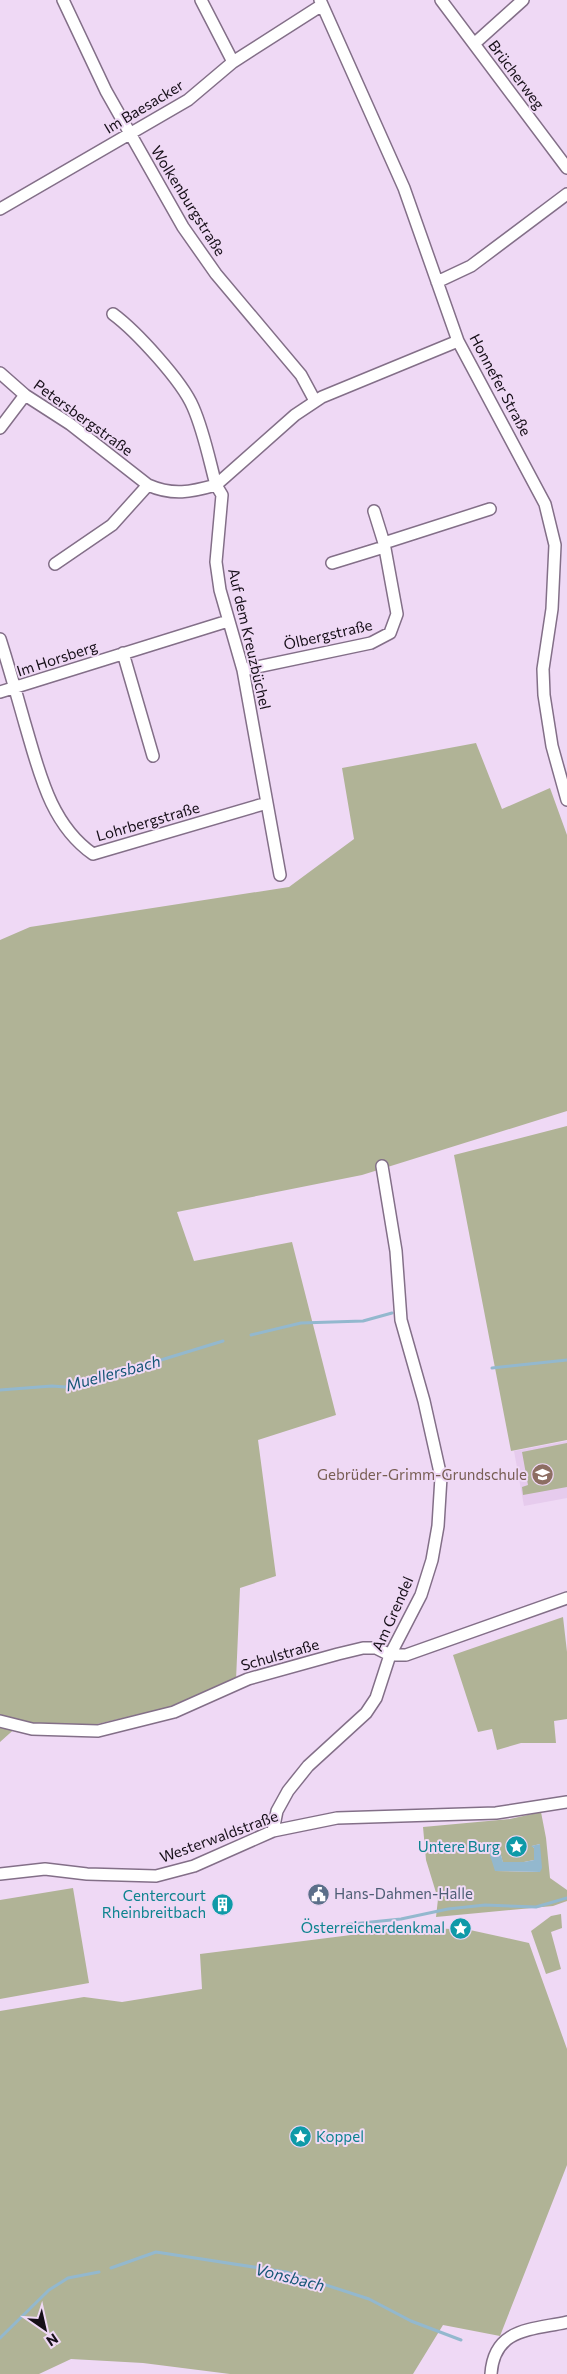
<svg xmlns="http://www.w3.org/2000/svg" width="567" height="2374" font-family="Commissioner,sans-serif">
<style>
.built{fill:#e6cbed}
.green{fill:#b0b396;fill-rule:evenodd}
.water{fill:#93b8ce}
.lines{fill:none;stroke-linecap:round;stroke-linejoin:round}
.stream{stroke:#93b8ce;stroke-width:3}
.street-casing{stroke:#836f88;stroke-width:14}
.street{stroke:#fff;stroke-width:11}
.labels{text-anchor:middle;stroke-width:4;stroke-linejoin:round;paint-order:stroke}
.street-label{font-size:15px;fill:#160f18;stroke:#efd9f5}
.education-label{font-size:15px;fill:#785e54;stroke:#efd9f5;text-anchor:end}
.culture-label{font-size:15px;fill:#0d838f;stroke:#efd9f5;text-anchor:end}
.service-label{font-size:15px;fill:#4e5e75;stroke:#efd9f5;text-anchor:start}
.water-label{font-size:16px;font-style:italic;fill:#165776;stroke:#efd9f5}
</style>
<rect width="100%" height="100%" fill="#efd9f5"/>
<!-- built -->
<path class="built" d="M567 1441V1498L524 1506 514 1451Z"/>
<!-- green -->
<path class="green" d="M476 743 502 809 550 788 567 835V1111L362 1175 177 1212 194 1261 292 1242 336 1415 258 1440 276 1576 240 1588 236 1680 175 1706 93 1725H19L0 1742V940L30 927 289 887 354 839 342 768Z
M567 1126V1440L511 1451 454 1155Z
M567 1443V1487L523 1495 522 1487 528 1485 522 1452Z
M563 1617 567 1652V1719L554 1721 556 1743H521L497 1750 492 1729 478 1732 453 1655Z
M541 1812 546 1838 550 1878 567 1890V1901L553 1906 436 1917 438 1899 426 1860 423 1827 510 1819ZM540 1844V1872L495 1871 499 1848 503 1863 524 1862 534 1860V1848L532 1846Z
M73 1888 89 1983 0 1999V1900Z
M561 1914 562 1928 551 1932 561 1969 546 1974 531 1931 551 1916Z
M431 1928 470 1930 529 1943 567 2049V2165L500 2336 443 2325 413 2374H230L143 2363 71 2359 39 2374H0V2011L84 1997 122 2002 202 1989 200 1954 359 1934Z"/>
<!-- water -->
<path class="water" d="M540 1844 542 1868 540 1872 495 1871 488 1849 499 1848 503 1862H524L534 1860V1848L531 1846Z"/>
<g class="lines">
<!-- stream -->
<path class="stream" d="M251 1335 301 1323 363 1321 392 1313
M492 1368 567 1360
M0 1390 52 1386 65 1387 89 1382 223 1341
M342 1925 401 1919 448 1909 485 1905 536 1907 567 1898
M111 2268 156 2252 286 2272 369 2299 411 2321 461 2340
M0 2338 49 2290 68 2278 99 2272"/>
<defs>
<path id="street" d="M63 0 106 91 183 227 216 274 301 375 315 401
M201 0 233 62
M320 0 404 188 458 341 545 504 555 545 552 609 543 669 544 695 552 746 567 800
M441 0 567 168
M474 44 523 0
M0 209 188 100 233 62 322 5
M437 282 471 266 567 194
M0 373 25 395 70 424 148 485C173 496 191 492 216 485 209 459 204 432 193 407 182 381 136 331 113 314
M0 428 25 395
M384 543 490 509
M332 563 384 547
M55 564 112 525 148 485
M0 639C9 667 17 696 25 724 39 771 50 824 93 854L267 803
M123 653 153 756
M243 670 371 643 390 633 397 614 384 543 374 511
M0 692 228 621
M280 875 243 670 220 590 216 562 222 495 216 485 295 415 322 397 458 341
M0 1721 32 1729 98 1731 174 1712 248 1679 338 1654 363 1648H376L390 1655H406L567 1598
M273 1831 277 1811 288 1791 308 1766 366 1713 376 1698 390 1655 421 1595 432 1560 438 1526 441 1477 424 1401 401 1320 396 1251 382 1166
M0 1874 45 1869 87 1874 156 1876 194 1866 273 1831 337 1818 496 1813 567 1802
M491 2374C494 2328 531 2330 567 2322"/>
</defs>
<!-- street casing -->
<use href="#street" class="street-casing"/>
<!-- street -->
<use href="#street" class="street"/>
</g>
<!-- icons -->
<defs>
<symbol id="school-disc" viewBox="-11 -11 22 22"><circle r="9.5" fill="#8d6e63" stroke="#efd9f5"/><path d="M0-5L7-2L0 1L-7-2ZM-4 1L0 2.5L4 1V4Q0 6-4 4Z" fill="#fff"/></symbol>
<symbol id="sight-disc" viewBox="-11 -11 22 22"><circle r="9.5" fill="#0f9aa8" stroke="#efd9f5"/><path d="M0-6L1.8-2.2L6-1.7L2.9 1.2L3.7 5.4L0 3.3L-3.7 5.4L-2.9 1.2L-6-1.7L-1.8-2.2Z" fill="#fff"/></symbol>
<symbol id="civic-disc" viewBox="-11 -11 22 22"><circle r="9.5" fill="#5c6f8a" stroke="#efd9f5"/><path d="M-.6-6.5H3V-4.5H.6V-3L4-1V1h2V6H-6V1h2V-1L-.6-3ZM-1.2 2.5V6h2.4V2.5Z" fill="#fff"/></symbol>
<symbol id="building-disc" viewBox="-11 -11 22 22"><circle r="9.5" fill="#0f9aa8" stroke="#efd9f5"/><path d="M-4-6H4V6H1V3H-1V6H-4ZM-2.5-4.3h1.7v1.8h-1.7ZM.8-4.3h1.7v1.8H.8ZM-2.5-1h1.7V.8h-1.7ZM.8-1h1.7V.8H.8Z" fill="#fff"/></symbol>
</defs>
<g fill-rule="evenodd">
<use href="#school-disc" x="530" y="1462" width="25" height="25"/>
<use href="#sight-disc" x="504" y="1834" width="25" height="25"/>
<use href="#civic-disc" x="306" y="1882" width="25" height="25"/>
<use href="#building-disc" x="210" y="1892" width="25" height="25"/>
<use href="#sight-disc" x="448" y="1916" width="25" height="25"/>
<use href="#sight-disc" x="288" y="2124" width="25" height="25"/>
</g>
<g class="labels">
<!-- street labels -->
<g class="street-label">
<text transform="translate(516 75) rotate(53)" y="5">Brücherweg</text>
<text transform="translate(144 107) rotate(-31)" y="5">Im Baesacker</text>
<text transform="translate(188 201) rotate(58)" y="5">Wolkenburgstraße</text>
<text transform="translate(500 385) rotate(62)" y="5">Honnefer Straße</text>
<text transform="translate(83 418) rotate(36)" y="5">Petersbergstraße</text>
<text transform="translate(328 635) rotate(-13)" y="5">Ölbergstraße</text>
<text transform="translate(249 639) rotate(77)" y="5">Auf dem Kreuzbüchel</text>
<text transform="translate(57 659) rotate(-18)" y="5">Im Horsberg</text>
<text transform="translate(148 822) rotate(-16)" y="5">Lohrbergstraße</text>
<text transform="translate(393 1614) rotate(-66)" y="5">Am Grendel</text>
<text transform="translate(280 1655) rotate(-16)" y="5">Schulstraße</text>
<text transform="translate(219 1837) rotate(-20)" y="5">Westerwaldstraße</text>
</g>
<!-- education labels -->
<g class="education-label">
<text x="527" y="1480">Gebrüder-Grimm-Grundschule</text>
</g>
<!-- culture labels -->
<g class="culture-label">
<text x="500" y="1852">Untere Burg</text>
<text x="206" y="1901">Centercourt<tspan x="206" dy="17">Rheinbreitbach</tspan></text>
<text x="445" y="1933">Österreicherdenkmal</text>
<text x="316" y="2142" text-anchor="start">Koppel</text>
</g>
<!-- service labels -->
<g class="service-label">
<text x="334" y="1899">Hans-Dahmen-Halle</text>
</g>
<!-- water labels -->
<g class="water-label">
<text transform="translate(113 1373) rotate(-15)" y="6">Muellersbach</text>
<text transform="translate(290 2277) rotate(14)" y="6">Vonsbach</text>
</g>
</g>
<!-- north arrow -->
<g transform="translate(45 2329) rotate(146)" stroke="#efd9f5" stroke-width="4" paint-order="stroke">
<path d="M0-4L9 19L0 12L-9 19Z" fill="#160f18"/>
<text y="-8" font-size="14" font-weight="bold" text-anchor="middle" fill="#160f18">N</text>
</g>
</svg>
